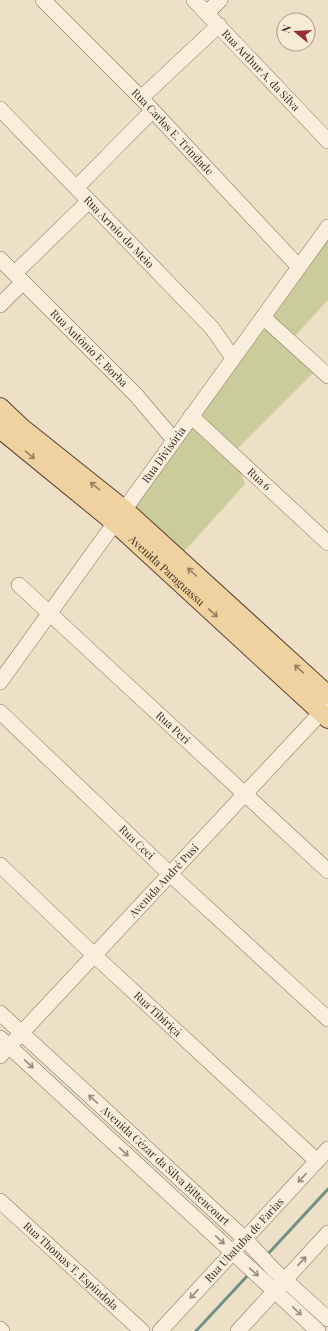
<svg xmlns="http://www.w3.org/2000/svg" width="328" height="1331" font-family="'Playfair Display',serif">
<style>
.green{fill:#cacd9b}
.lines{fill:none;stroke-linecap:round;stroke-linejoin:round}
.stream{stroke:#6f9186;stroke-width:3}
.minor-casing{stroke:#8a725c;stroke-width:16}
.major-casing{stroke:#584030;stroke-width:20}
.minor{stroke:#f9eedb;stroke-width:15}
.major{stroke:#f0d2a0;stroke-width:18}
.oneway{stroke:#967e60}
.oneway2{stroke:#9a8c7e}
.labels{text-anchor:middle;stroke-width:3.5;stroke-linejoin:round;paint-order:stroke}
.street-label{font-size:11px;fill:#3b2b20;stroke:#f6ebd7}
</style>
<rect width="100%" height="100%" fill="#eee0c7"/>
<!-- green -->
<path class="green" d="M328 237V300L294 337 315 371 234 452 245 484 181 555 130 510Z"/>
<g class="lines">
<!-- stream -->
<path class="stream" d="M267 1255 328 1189
M196 1331 249 1274"/>
<defs>
<g id="minor">
<path id="s1" d="M43 0 141 98 299 267"/>
<path id="s2" d="M194 0 328 141"/>
<path d="M207 13 220 0"/>
<path d="M141 98 219 25"/>
<path id="s3" d="M0 109 212 328 233 358"/>
<path d="M77 187 152 111"/>
<path id="s4" d="M0 259 136 395 174 440"/>
<path d="M15 273 89 201"/>
<path d="M0 305 23 282"/>
<path d="M263 317 328 376"/>
<path id="s5" d="M191 416 328 543"/>
<path id="s6" d="M19 585 328 871"/>
<path id="s7" d="M0 682 328 227"/>
<path id="s8" d="M0 712 170 874 328 1019"/>
<path id="s9" d="M0 865 94 955 317 1161"/>
<path id="s10" d="M0 1013 245 1239 274 1270 328 1319"/>
<path d="M0 1038 318 1331"/>
<path id="s11" d="M0 1056 328 705"/>
<path id="s12" d="M0 1201 142 1331"/>
<path d="M0 1329 2 1331"/>
<path id="s13" d="M160 1331 328 1149"/>
<path d="M238 1331 328 1233"/>
</g>
<g id="major">
<path d="M0 407 21 427 125 510 328 695"/>
<path id="s14" d="M0 429 115 523 328 719"/>
</g>
</defs>
<!-- minor casing -->
<use href="#minor" class="minor-casing"/>
<!-- major casing -->
<use href="#major" class="major-casing"/>
<!-- minor -->
<use href="#minor" class="minor"/>
<!-- major -->
<use href="#major" class="major"/>
</g>
<!-- one-way arrows -->
<defs><path id="oneway-shaft" d="M-6 0H5M1.5-3L5.5 0L1.5 3" fill="none" stroke-width="1.6" stroke-linecap="round" stroke-linejoin="round"/></defs>
<g class="oneway">
<use href="#oneway-shaft" transform="translate(30 455) rotate(40)"/>
<use href="#oneway-shaft" transform="translate(95 486) rotate(-141)"/>
<use href="#oneway-shaft" transform="translate(192 572) rotate(-138)"/>
<use href="#oneway-shaft" transform="translate(213 613) rotate(43)"/>
<use href="#oneway-shaft" transform="translate(299 669) rotate(-138)"/>
</g>
<g class="oneway2">
<use href="#oneway-shaft" transform="translate(29 1064) rotate(43)"/>
<use href="#oneway-shaft" transform="translate(93 1099) rotate(-137)"/>
<use href="#oneway-shaft" transform="translate(124 1152) rotate(43)"/>
<use href="#oneway-shaft" transform="translate(302 1178) rotate(133)"/>
<use href="#oneway-shaft" transform="translate(220 1240) rotate(43)"/>
<use href="#oneway-shaft" transform="translate(302 1261) rotate(-47)"/>
<use href="#oneway-shaft" transform="translate(254 1272) rotate(41)"/>
<use href="#oneway-shaft" transform="translate(194 1294) rotate(133)"/>
<use href="#oneway-shaft" transform="translate(297 1311) rotate(44)"/>
</g>
<g class="labels">
<!-- street labels -->
<g class="street-label">
<text dy="4" stroke="none"><textPath href="#s2" startOffset="97">Rua Arthur A. da Silva</textPath></text>
<text dy="4" stroke="none"><textPath href="#s1" startOffset="185">Rua Carlos E. Trindade</textPath></text>
<text dy="4" stroke="none"><textPath href="#s3" startOffset="171">Rua Arroio do Meio</textPath></text>
<text dy="4" stroke="none"><textPath href="#s4" startOffset="126">Rua Antônio F. Borba</textPath></text>
<text dy="4" stroke="none"><textPath href="#s7" startOffset="280">Rua Divisória</textPath></text>
<text dy="4" stroke="none"><textPath href="#s5" startOffset="93">Rua 6</textPath></text>
<text dy="4" stroke="none"><textPath href="#s14" startOffset="219">Avenida Paraguassu</textPath></text>
<text dy="4" stroke="none"><textPath href="#s6" startOffset="210">Rua Peri</textPath></text>
<text dy="4" stroke="none"><textPath href="#s8" startOffset="189">Rua Ceci</textPath></text>
<text dy="4" stroke="none"><textPath href="#s11" startOffset="240">Avenida André Pusi</textPath></text>
<text dy="4" stroke="none"><textPath href="#s9" startOffset="217">Rua Tibiriçá</textPath></text>
<text dy="4" stroke="none"><textPath href="#s10" startOffset="225">Avenida Cézar da Silva Bittencourt</textPath></text>
<text dy="4" stroke="none"><textPath href="#s13" startOffset="124">Rua Ubatuba de Farias</textPath></text>
<text dy="4" stroke="none"><textPath href="#s12" startOffset="96">Rua Thomas T. Espíndola</textPath></text>
</g>
</g>
<!-- north arrow -->
<g transform="translate(296 32) rotate(288)"><circle r="19" fill="#f6ebd7" stroke="#ab9e8e"/>
<path d="M0-3L7 15L0 10L-7 15Z" fill="#992d35"/>
<text y="-6" font-size="11" font-weight="bold" text-anchor="middle" fill="#3b2b20">N</text>
</g>
</svg>
